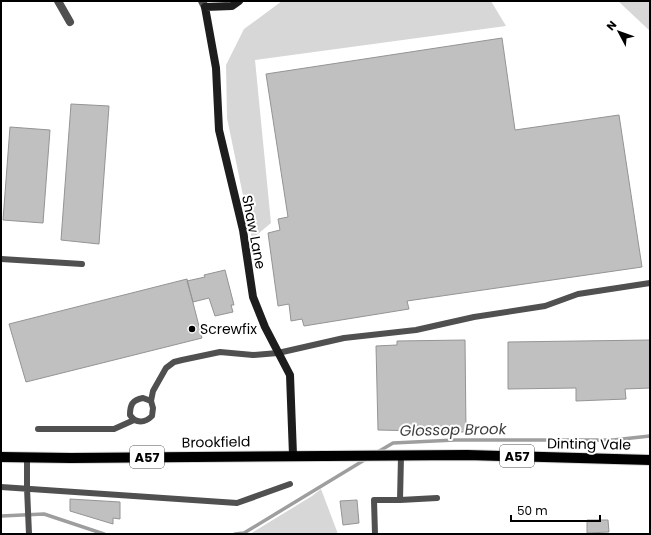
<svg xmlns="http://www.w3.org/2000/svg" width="651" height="535" font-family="Poppins,sans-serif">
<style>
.green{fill:#d7d7d7}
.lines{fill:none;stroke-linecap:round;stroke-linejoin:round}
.stream{stroke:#9e9e9e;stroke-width:3.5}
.building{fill:#c0c0c0;stroke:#949494}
.primary-casing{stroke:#dbdbdb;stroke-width:12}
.lane{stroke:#505050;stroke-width:6}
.street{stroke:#505050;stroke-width:8}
.secondary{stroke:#1d1d1d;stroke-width:8}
.primary{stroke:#000;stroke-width:10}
.poi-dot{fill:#000;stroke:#fff;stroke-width:1.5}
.labels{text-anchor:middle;stroke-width:4;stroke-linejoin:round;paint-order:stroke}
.shield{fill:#fff;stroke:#4c4c4c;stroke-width:1}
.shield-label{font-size:13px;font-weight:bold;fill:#000}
.street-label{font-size:14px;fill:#000;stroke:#fff}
.poi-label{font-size:14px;fill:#000;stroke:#fff;text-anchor:start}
.water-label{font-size:15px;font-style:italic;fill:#3f3f3f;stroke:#fff}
</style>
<rect width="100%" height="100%" fill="#fff"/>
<!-- green -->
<path class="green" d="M282 1H491L506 26 255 60 271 223 252 239 227 118 226 65 244 29Z
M618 1H650V31Z
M321 489 338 534H250L312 496Z"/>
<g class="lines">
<!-- stream -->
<path class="stream" d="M376 453 393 443 455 440H613L650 436
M1 516 44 514 104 534
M235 534 244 533 366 459"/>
</g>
<!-- building -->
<path class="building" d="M502 38 515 130 619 115 642 267 407 301 409 309 304 326 302 319 291 321 289 304 278 306 268 233 280 230 278 219 288 217 266 74Z
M71 104 109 106 99 244 61 240Z
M10 127 50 130 43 223 3 220Z
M225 270 234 305H231L233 312 215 316 209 298 193 302 187 281 205 277 204 275Z
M187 279 202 338 26 382 9 324Z
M465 340 466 432 378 430 376 346 397 345V341Z
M650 340V388L625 389 626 399 576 401V388L508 389V342Z
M70 499 120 502V519L113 518V524L70 511Z
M357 500 359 523 343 525 340 501Z
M587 520H608L609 532 587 533Z"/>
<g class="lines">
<defs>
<path id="primary" d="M1 457 71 458 467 455 650 460"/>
</defs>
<!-- primary casing -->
<use href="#primary" class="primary-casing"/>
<!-- lane -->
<path class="lane" d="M1 259 82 264
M151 401 143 398C132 400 130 405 130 415 136 424 145 423 152 416L153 408 151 401 153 391 166 368 174 362 182 360 220 352 253 355 278 353 344 338 416 330 474 317 545 306 578 294 650 283
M38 429H114L134 420
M27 457V488L29 534
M1 487 237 503 290 484
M400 500 437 498
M375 534 374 500H400L401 456"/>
<!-- street -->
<path class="street" d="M58 1 70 22
M202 1 205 7"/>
<!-- secondary -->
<path class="secondary" d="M239 1 232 6 205 7 216 68 219 130 243 230 253 297 265 327 290 375 293 455"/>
<!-- primary -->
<use href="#primary" class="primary"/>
</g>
<!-- markers -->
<circle class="poi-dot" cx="192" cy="329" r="4"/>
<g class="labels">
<!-- shield labels -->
<g class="shield">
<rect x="500" y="445" width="34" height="22" rx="3"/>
<rect x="130" y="446" width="34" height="22" rx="3"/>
</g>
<g class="shield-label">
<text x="517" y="461">A57</text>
<text x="147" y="462">A57</text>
</g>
<!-- street labels -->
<g class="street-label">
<text transform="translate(254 232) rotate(79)" y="5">Shaw Lane</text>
<text transform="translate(216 442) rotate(-1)" y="5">Brookfield</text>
<text transform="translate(589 444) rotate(1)" y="5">Dinting Vale</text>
</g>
<!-- poi labels -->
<g class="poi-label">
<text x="200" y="334">Screwfix</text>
</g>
<!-- water labels -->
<g class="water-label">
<text transform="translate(453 430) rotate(-1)" y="5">Glossop Brook</text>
</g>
</g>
<!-- border -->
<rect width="651" height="535" fill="none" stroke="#000000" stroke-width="4"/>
<!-- north arrow -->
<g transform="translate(619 32) rotate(311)" stroke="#ffffff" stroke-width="3" paint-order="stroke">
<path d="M0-3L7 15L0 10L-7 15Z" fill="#000000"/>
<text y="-6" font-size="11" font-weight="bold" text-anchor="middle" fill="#000000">N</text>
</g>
<!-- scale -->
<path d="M511 515v6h89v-6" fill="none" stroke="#000000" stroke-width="2"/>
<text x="517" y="515" font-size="12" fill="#000000" stroke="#ffffff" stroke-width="3" paint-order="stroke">50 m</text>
</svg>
